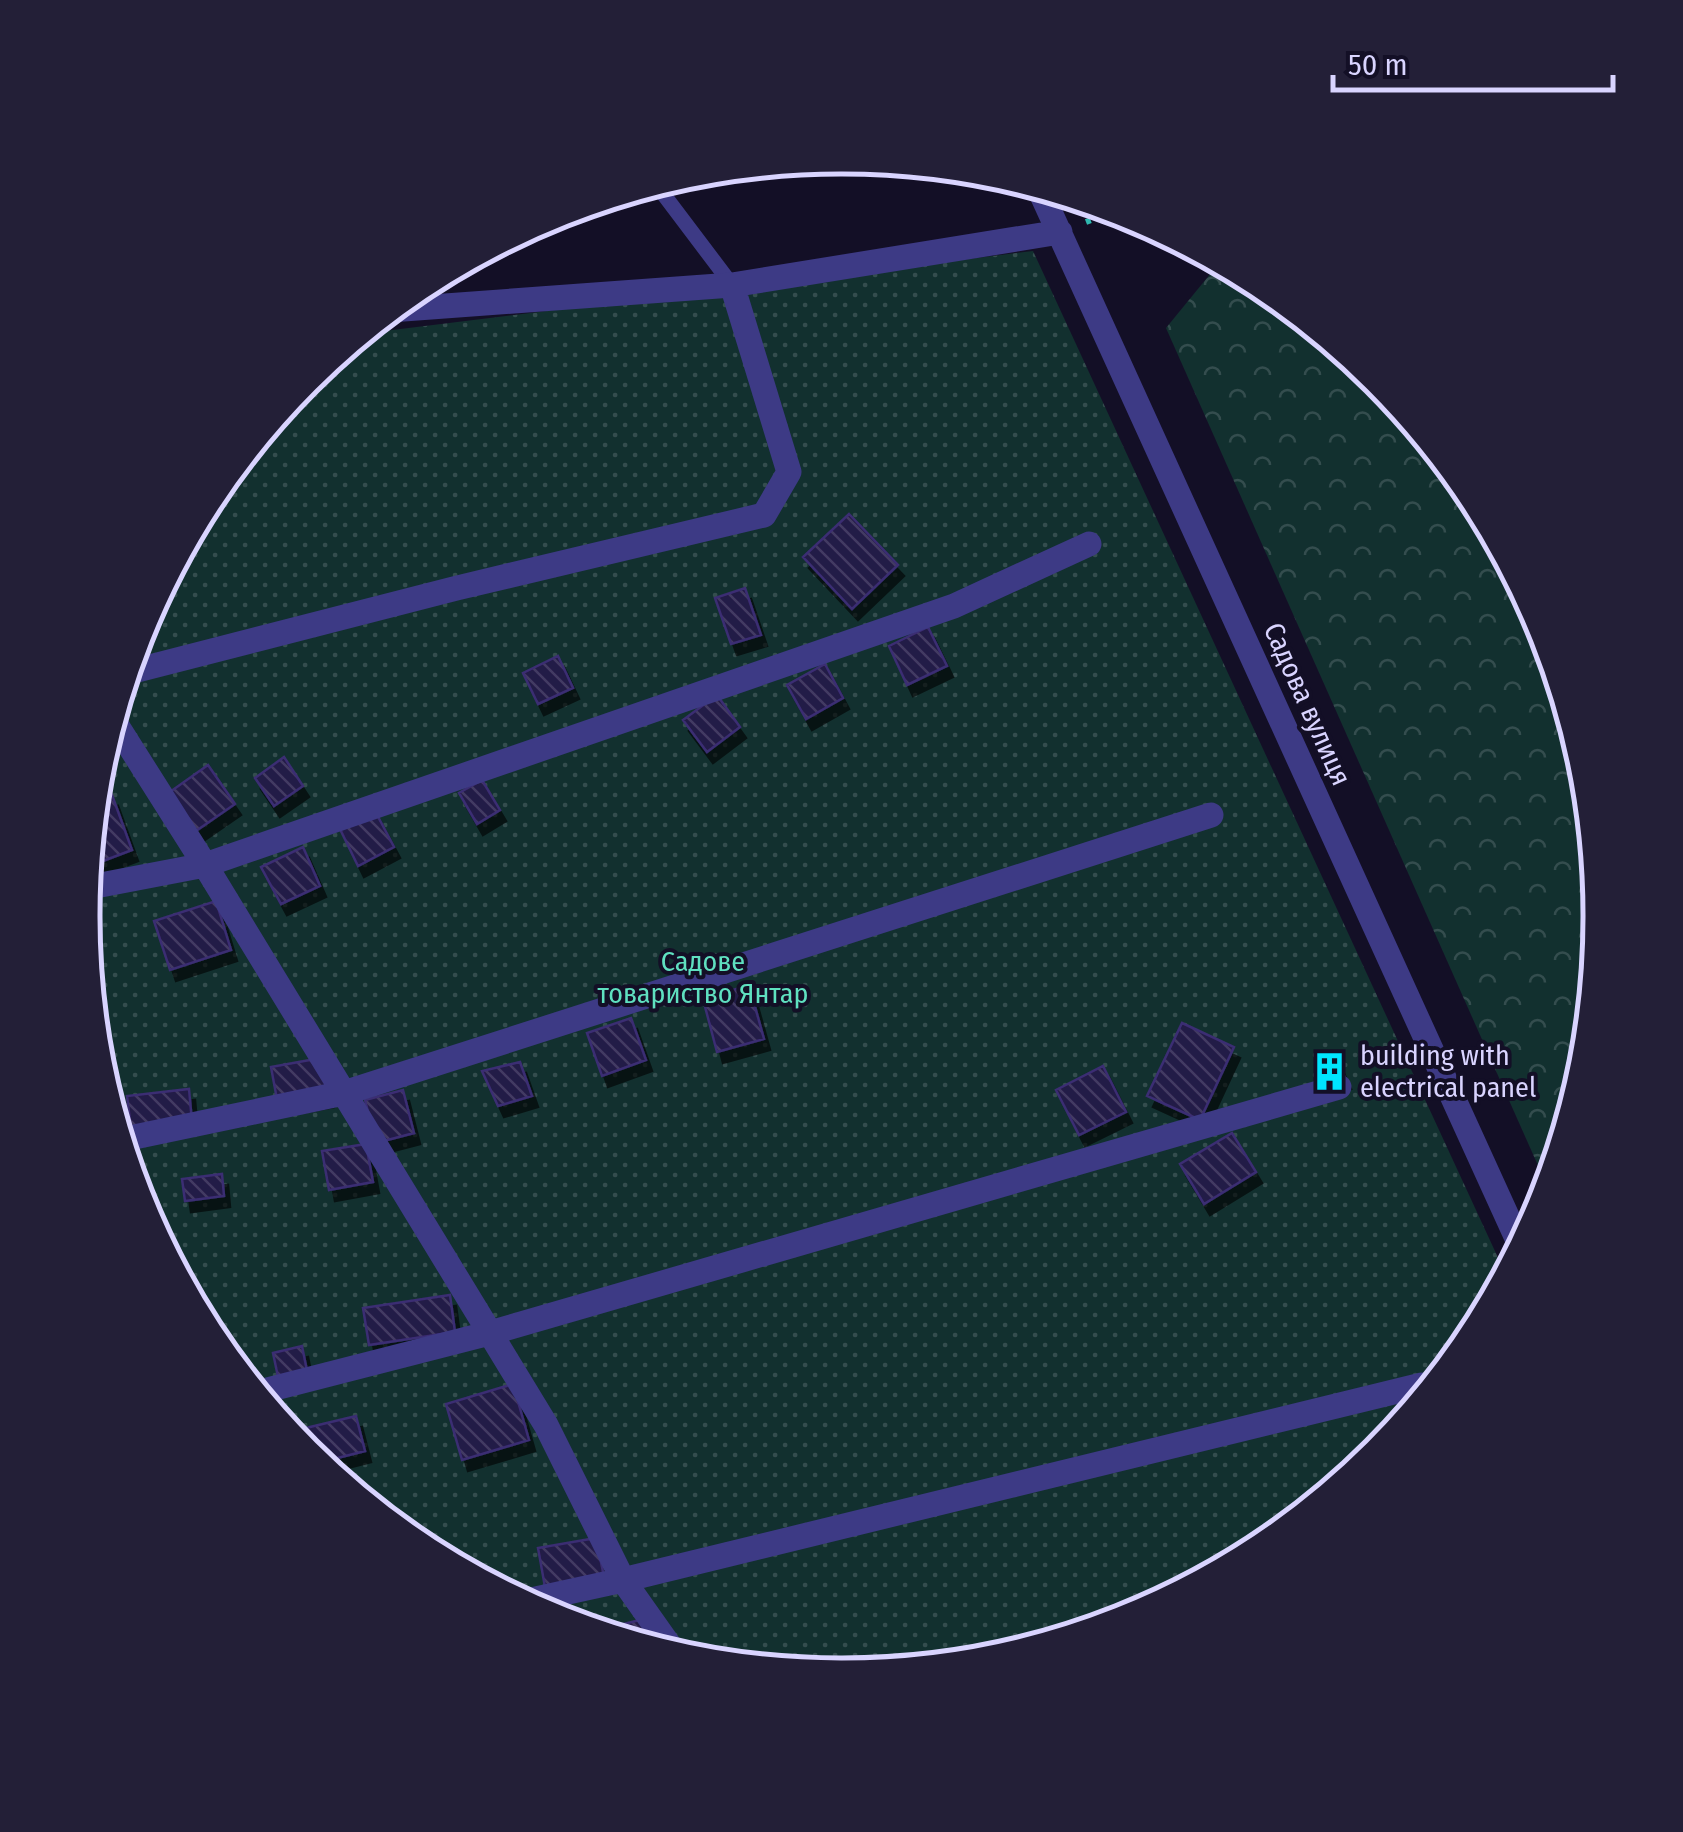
<svg xmlns="http://www.w3.org/2000/svg" width="1683" height="1832" font-family="'Fira Sans Condensed',sans-serif">
<style>
.forest{fill:url(#forest-crowns)}
.park{fill:url(#park-dots)}
.building{fill:url(#building-back-hatch);stroke:#3b2d73;stroke-width:2.5;filter:url(#shadow)}
.lines{fill:none;stroke-linecap:round;stroke-linejoin:round}
.path{stroke:#2fb8b0;stroke-width:6;stroke-dasharray:5 8;stroke-linecap:butt}
.lane{stroke:#3d3a85;stroke-width:15}
.street{stroke:#3d3a85;stroke-width:25}
.labels{text-anchor:middle;stroke-width:8;stroke-linejoin:round;paint-order:stroke}
.street-label{font-size:28px;fill:#d9d4ff;stroke:#130f26}
.park-label{font-size:28px;fill:#5fe0c0;stroke:#130f26}
.poi-label{font-size:28px;fill:#d9d4ff;stroke:#130f26;text-anchor:start}
.rim{fill:none;stroke:#d9d4ff;stroke-width:5}
</style>
<defs>
<pattern id="forest-crowns" width="20" height="18" patternUnits="userSpaceOnUse" patternTransform="scale(2.5)"><rect width="20" height="18" fill="#12302f"/><path d="M2 6a3 3 0 1 1 6 0M12 15a3 3 0 1 1 6 0" fill="none" stroke="#344d4e"/></pattern>
<pattern id="park-dots" width="8" height="8" patternUnits="userSpaceOnUse" patternTransform="scale(2.5)"><rect width="8" height="8" fill="#12302f"/><path d="M2 2h.1M6 6h.1" fill="none" stroke="#344d4e" stroke-width="1.8" stroke-linecap="round"/></pattern>
<pattern id="building-back-hatch" width="6" height="6" patternUnits="userSpaceOnUse" patternTransform="scale(2.5)"><rect width="6" height="6" fill="#241b47"/><path d="M-1 5l2 2M0 0l6 6M5-1l2 2" fill="none" stroke="#433b63"/></pattern>
<filter id="shadow"><feDropShadow dx="6" dy="11" stdDeviation="0" flood-color="#0009"/></filter>
</defs>
<rect width="100%" height="100%" fill="#130f26"/>
<!-- forest -->
<path class="forest" d="M1220 262 1264 285 1379 380 1473 495 1543 626 1586 768 1600 917 1586 1065 1548 1188 1166 328Z"/>
<!-- park -->
<path class="park" d="M1033 251 1506 1275 1472 1338 1378 1453 1263 1547 1131 1617 989 1661 841 1675 693 1660 551 1617 419 1547 304 1452 210 1337 140 1206 97 1064 83 915 97 767 141 625 211 494 305 379 360 334Z"/>
<!-- building -->
<path class="building" d="M849 514 898 565 852 609 803 557Z
M745 588 761 635 731 644 715 598Z
M928 627 947 666 907 685 889 646Z
M558 656 573 688 538 704 523 673Z
M825 664 843 698 806 719 787 685Z
M717 695 740 727 707 752 683 720Z
M284 757 303 786 274 806 255 778Z
M208 765 235 804 193 833 167 794Z
M482 780 500 810 477 824 459 793Z
M112 795 132 850 87 867 94 802Z
M375 811 394 847 358 866 340 829Z
M303 847 320 886 281 904 261 867Z
M216 901 231 950 170 970 154 921Z
M749 985 764 1039 717 1052 703 999Z
M631 1018 646 1060 602 1076 587 1033Z
M1182 1023 1234 1047 1200 1120 1147 1096Z
M321 1058 328 1096 278 1105 271 1067Z
M1336 1058 1345 1078 1325 1084 1316 1063Z
M520 1062 532 1096 498 1106 482 1071Z
M1103 1066 1126 1112 1079 1135 1056 1090Z
M189 1089 192 1122 131 1129 127 1096Z
M403 1090 414 1133 376 1143 365 1100Z
M1232 1133 1256 1172 1204 1204 1180 1164Z
M366 1144 373 1182 329 1190 322 1151Z
M222 1174 224 1196 185 1201 182 1179Z
M450 1295 455 1332 369 1345 363 1308Z
M302 1346 307 1371 278 1377 273 1353Z
M513 1384 529 1440 462 1460 446 1404Z
M356 1416 365 1451 318 1463 315 1461 306 1428Z
M596 1538 604 1577 545 1587 538 1548Z
M644 1619 651 1648 595 1631Z"/>
<g class="lines">
<!-- path -->
<path class="path" d="M1086 222 1117 210"/>
<!-- lane -->
<path class="lane" d="M655 183 732 285"/>
<!-- street -->
<path class="street" d="M1038 186 1521 1247
M390 310 732 285 1060 232
M126 673 457 588 764 515 789 472 732 285
M112 718 205 865 546 1425 623 1580 676 1655
M85 888 205 865 954 606 1089 544
M120 1140 344 1093 1211 815
M256 1393 490 1333 1339 1087
M522 1602 623 1580 1422 1385"/>
</g>
<!-- icons -->
<defs>
<symbol id="building-bare" viewBox="-9 -9 18 18"><path d="M-4-6H4V6H1V3H-1V6H-4ZM-2.5-4.3h1.7v1.8h-1.7ZM.8-4.3h1.7v1.8H.8ZM-2.5-1h1.7V.8h-1.7ZM.8-1h1.7V.8H.8Z" fill="#00e5ff" stroke="#130f26" stroke-width="2.5" paint-order="stroke"/></symbol>
</defs>
<g fill-rule="evenodd">
<use href="#building-bare" x="1302" y="1044" width="55" height="55"/>
</g>
<g class="labels">
<!-- street labels -->
<g class="street-label">
<text transform="translate(1308 704) rotate(66)" y="10">Садова вулиця</text>
</g>
<!-- park labels -->
<g class="park-label">
<text x="703" y="971">Садове<tspan x="703" dy="32">товариство Янтар</tspan></text>
</g>
<!-- poi labels -->
<g class="poi-label">
<text x="1360" y="1065">building with<tspan x="1360" dy="32">electrical panel</tspan></text>
</g>
</g>
<!-- crop -->
<path d="M0 0H1683V1832H0ZM841 174H842A741 741 0 0 1 1583 915V917A741 741 0 0 1 842 1658H841A741 741 0 0 1 100 917V915A741 741 0 0 1 841 174Z" fill="#231f37" fill-rule="evenodd"/>
<path class="rim" d="M841 174H842A741 741 0 0 1 1583 915V917A741 741 0 0 1 842 1658H841A741 741 0 0 1 100 917V915A741 741 0 0 1 841 174Z"/>
<!-- scale -->
<path d="M1333 75v15h280v-15" fill="none" stroke="#d9d4ff" stroke-width="5"/>
<text x="1348" y="75" font-size="30" fill="#d9d4ff" stroke="#130f26" stroke-width="8" paint-order="stroke">50 m</text>
</svg>
